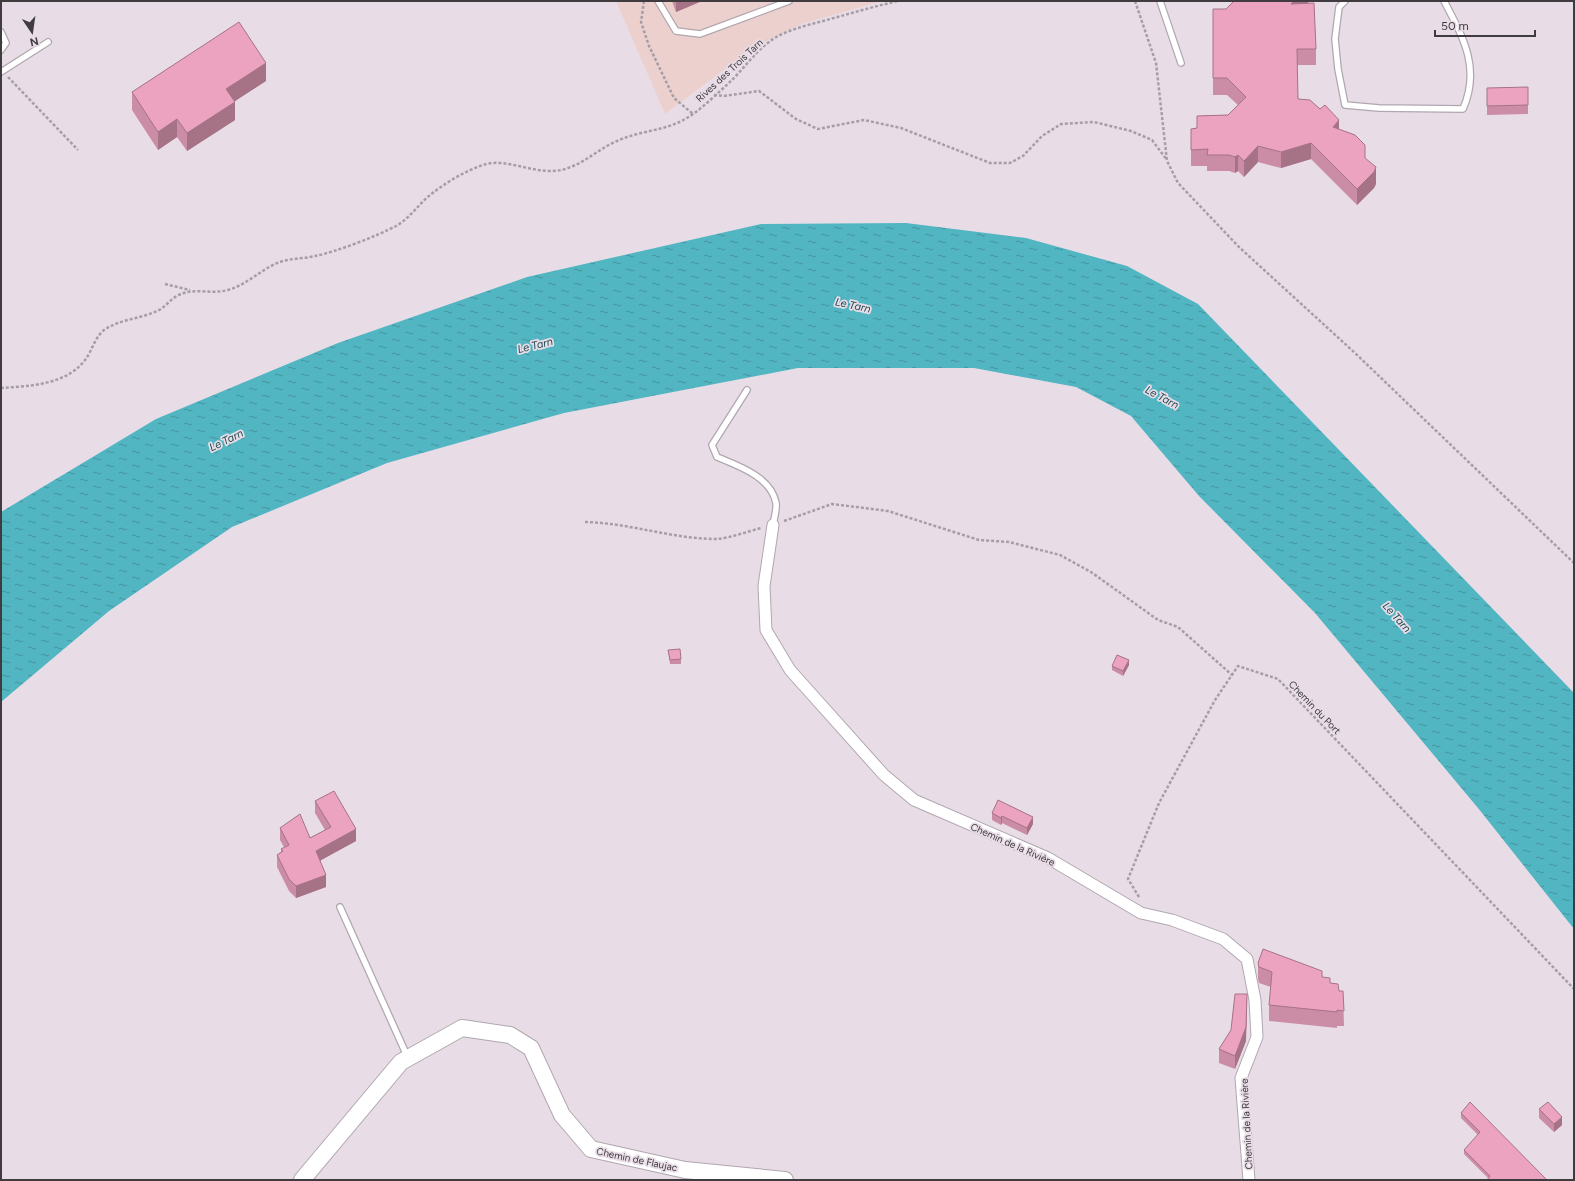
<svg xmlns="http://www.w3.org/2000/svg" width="1575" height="1181" font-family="Figtree,sans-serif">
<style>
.commercial{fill:#ebd0cd}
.water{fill:url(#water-ripples)}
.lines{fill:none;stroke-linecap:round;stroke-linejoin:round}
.lane-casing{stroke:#b0a7af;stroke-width:8}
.street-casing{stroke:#b0a7af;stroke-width:13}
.secondary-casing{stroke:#b0a7af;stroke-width:18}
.path{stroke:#a69ea6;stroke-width:2.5;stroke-dasharray:3 2;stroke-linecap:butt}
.lane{stroke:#fff;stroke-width:5.5}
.street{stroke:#fff;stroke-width:11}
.secondary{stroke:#fff;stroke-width:16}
.wall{fill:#cb8ca5}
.shaded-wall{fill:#a57286}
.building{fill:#eca3c0;stroke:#a57286}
.labels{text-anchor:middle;stroke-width:3.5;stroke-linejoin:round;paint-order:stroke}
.street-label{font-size:10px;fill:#3f3b3f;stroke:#e8dde7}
.water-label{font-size:11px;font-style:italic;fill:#1c494f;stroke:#e8dde7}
</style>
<defs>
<pattern id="water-ripples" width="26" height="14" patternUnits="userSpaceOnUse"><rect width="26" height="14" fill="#51b5c2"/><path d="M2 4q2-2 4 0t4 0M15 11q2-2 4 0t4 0" fill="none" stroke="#45949f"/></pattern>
</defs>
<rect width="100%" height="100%" fill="#e8dde7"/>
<!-- commercial -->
<path class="commercial" d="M616 1H883L804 23 757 45 665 114Z"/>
<!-- water -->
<path class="water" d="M906 223 1026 238 1127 266 1198 304 1574 693V929L1478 808 1315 613 1199 496 1131 416 1076 387 974 368H798L564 413 387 463 232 527 109 611 1 702V512L156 419 338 343 527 277 761 224Z"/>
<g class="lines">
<defs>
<path id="lane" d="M658 1 676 31 700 34 789 1
M1160 1 1181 63
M1345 1 1339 7 1335 39 1338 69 1345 105 1379 108 1463 109C1481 68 1463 37 1444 1
M1 32 6 43 1 50
M1 72 48 42
M747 390 712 445 717 457C739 466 771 477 776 503 777 510 774 518 773 525
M340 907 408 1058"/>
<path id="street" d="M773 525 764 586 766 630 790 670 884 775 914 800 1048 858 1141 913 1172 920 1223 939 1247 959 1255 1000 1257 1037 1241 1078 1249 1180"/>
<path id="secondary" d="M302 1180 401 1062 462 1028 510 1035 531 1048 562 1115 591 1149 685 1170 785 1180"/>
</defs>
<!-- lane casing -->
<use href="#lane" class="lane-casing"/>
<!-- street casing -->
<use href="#street" class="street-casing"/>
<!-- secondary casing -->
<use href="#secondary" class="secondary-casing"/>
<!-- path -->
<path class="path" d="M644 1 641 22 649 46 674 98 693 114
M1135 1 1156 63 1167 161 1178 183 1239 247 1355 353 1574 563
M8 77 78 150
M714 95 724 96 759 91 796 119 818 129 864 120 901 128 990 163H1010L1023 156 1042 136 1061 124 1094 122 1131 131 1152 140 1167 160
M165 284 190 290
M1 388C30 386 66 385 85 360 92 351 95 337 104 330 120 319 140 319 157 311 165 308 169 300 177 296 193 286 212 296 231 289 249 283 263 268 280 262 291 258 303 259 315 256 336 252 377 236 396 226 410 218 418 205 430 195 445 183 465 171 483 165 508 156 540 179 568 168 586 162 600 148 617 141 643 129 668 132 693 114 707 104 720 91 732 80 747 65 760 45 780 35 797 27 816 23 834 18 855 12 876 6 898 1
M784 521 832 504 888 511 979 540 1009 542 1060 555 1091 572 1158 620 1178 627 1232 675
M585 522C630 523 672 539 717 539 731 538 748 531 762 528
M1139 897 1128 879 1159 803 1215 700 1238 666 1278 679 1574 989"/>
<!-- lane -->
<use href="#lane" class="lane"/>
<!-- street -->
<use href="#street" class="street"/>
<!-- secondary -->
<use href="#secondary" class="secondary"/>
</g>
<!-- wall -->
<path class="wall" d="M672 1H702L676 12Z
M1308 4 1316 49V65H1297L1298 99 1339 129 1365 158 1376 184 1374 188 1357 205 1311 159 1281 168 1258 162 1244 177 1238 171 1235 173 1229 171H1207V166H1191V129L1197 128V116L1228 115 1238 105 1227 95H1213V60L1226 9Z
M266 81 234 101 235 120 187 151 177 137 158 150 132 110V92Z
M1487 88 1528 105V114L1487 115Z
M668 650 681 659V664H670Z
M1129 665 1123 676 1112 670V666Z
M315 801 356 841 320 860 326 887 296 898 289 891 277 867V855L281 852V849L284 847 280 840V828L310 838 325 830 315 813Z
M992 813 1033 824 1027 835 1002 823 1001 825 992 820Z
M1258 963 1322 977 1339 991H1343L1344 1026H1337V1028L1269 1021V1005L1271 987 1259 983 1258 979Z
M1247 1007 1246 1041 1235 1069 1219 1063V1049Z
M1539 1109 1562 1125 1554 1132 1539 1118Z
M1461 1113 1547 1180 1488 1178 1464 1154V1150L1478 1135 1461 1118Z"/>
<!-- shaded-wall -->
<path class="shaded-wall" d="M676 1H702L676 12Z
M1294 1H1310L1291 20V4Z
M266 63V81L226 107V89Z
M235 102V120L187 151V133Z
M177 119V137L158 150V132Z
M1339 120V136L1333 127Z
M1311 143V159L1281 168V152Z
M1258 146V162L1244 177V161Z
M1238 155V171L1235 173V157Z
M1376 167V184L1374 188 1357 205V189Z
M1129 660V665L1123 676V671Z
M1002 816V823L1001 825V818Z
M1033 817V824L1027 835V828Z
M356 829V841L316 863V851Z
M326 875V887L296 898V886Z
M1247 994 1246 1041 1235 1069V1056Z
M1562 1117V1125L1554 1132V1124Z"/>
<!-- building -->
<path class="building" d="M1234 1H1294L1291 4 1314 3 1316 49H1297L1298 99 1310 100 1320 109 1325 105 1339 120 1333 127 1355 135 1365 145V158L1376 167 1374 172 1357 189 1311 143 1281 152 1258 146 1244 161 1238 155 1235 157 1229 155H1207L1208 149 1191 150V129L1197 128V116L1228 115 1246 97 1227 78H1213V9H1226Z
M239 22 266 63 226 89 235 102 187 133 177 119 158 132 132 92Z
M1528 87V105L1487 106V88Z
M680 649 681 659 670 660 668 650Z
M1117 655 1129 660 1123 671 1112 666Z
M334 791 356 829 316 851 326 875 296 886 289 879 277 855 283 851 281 849 289 845 280 828 300 814 310 838 331 827 315 801Z
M998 800 1033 817 1027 828 1002 816 1001 818 992 813Z
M1263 949 1322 971V977L1330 978V983L1338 984 1339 991H1343L1344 1011 1337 1010V1012L1269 1005 1272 972 1259 967 1258 963Z
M1235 994H1247L1246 1027 1235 1056 1219 1049 1231 1030Z
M1470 1102 1547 1180H1487L1490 1176 1464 1150 1480 1132 1461 1113Z
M1548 1102 1562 1117 1554 1124 1539 1109Z"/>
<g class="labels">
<!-- street labels -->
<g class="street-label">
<text transform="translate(729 70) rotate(-43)" y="4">Rives des Trois Tarn</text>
<text transform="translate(1315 707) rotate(46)" y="4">Chemin du Port</text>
<text transform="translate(1013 844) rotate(24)" y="4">Chemin de la Rivière</text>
<text transform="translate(1246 1124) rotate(-93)" y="4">Chemin de la Rivière</text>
<text transform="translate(637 1159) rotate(12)" y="4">Chemin de Flaujac</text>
</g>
<!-- water labels -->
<g class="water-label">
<text transform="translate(853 305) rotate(12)" y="4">Le Tarn</text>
<text transform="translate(535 345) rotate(-14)" y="4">Le Tarn</text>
<text transform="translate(1162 397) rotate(28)" y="4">Le Tarn</text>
<text transform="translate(226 440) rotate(-26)" y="4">Le Tarn</text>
<text transform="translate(1397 617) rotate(48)" y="4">Le Tarn</text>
</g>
</g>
<!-- border -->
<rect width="1575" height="1181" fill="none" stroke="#3f3b3f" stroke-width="4"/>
<!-- north arrow -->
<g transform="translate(32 32) rotate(167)" stroke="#e8dde7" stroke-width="3" paint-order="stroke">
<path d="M0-3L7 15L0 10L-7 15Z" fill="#3f3b3f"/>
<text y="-6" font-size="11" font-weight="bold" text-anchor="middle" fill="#3f3b3f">N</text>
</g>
<!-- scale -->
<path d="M1435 30v6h100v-6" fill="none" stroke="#3f3b3f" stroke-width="2"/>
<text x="1441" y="30" font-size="12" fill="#3f3b3f" stroke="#e8dde7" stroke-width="3" paint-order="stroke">50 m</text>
</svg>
